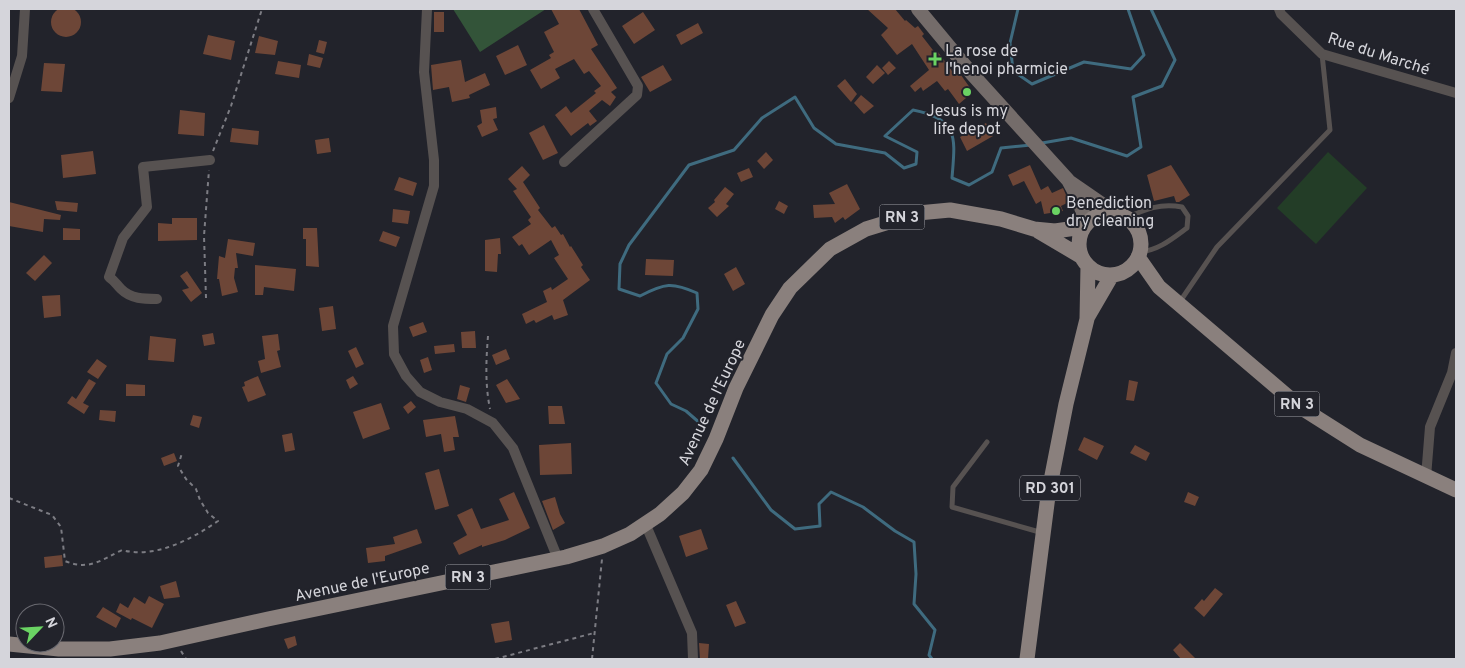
<svg xmlns="http://www.w3.org/2000/svg" width="1465" height="668" font-family="Overpass,sans-serif">
<style>
.green{fill:#233d27}
.forest{fill:#335439}
.lines{fill:none;stroke-linecap:round;stroke-linejoin:round}
.stream{stroke:#3f6b7f;stroke-width:3}
.building{fill:#6d4637}
.path{stroke:#7c7c83;stroke-width:2;stroke-dasharray:4 4;stroke-linecap:butt}
.lane{stroke:#575251;stroke-width:5}
.street{stroke:#575251;stroke-width:10}
.secondary{stroke:#746c6a;stroke-width:14}
.primary{stroke:#8a807d;stroke-width:15}
.poi-dot{fill:#6ad363;stroke:#22232b;stroke-width:2}
.labels{text-anchor:middle;stroke-width:4;stroke-linejoin:round;paint-order:stroke}
.shield{fill:#22232b;stroke:#9fa0a6;stroke-width:1}
.shield-label{font-size:15px;font-weight:bold;fill:#d5d5db}
.poi-label{font-size:16px;fill:#d5d5db;stroke:#22232b;text-anchor:start}
.street-label{font-size:16px;fill:#d5d5db;stroke:#22232b}
</style>
<rect width="100%" height="100%" fill="#22232b"/>
<!-- green -->
<path class="green" d="M1328 152 1367 188 1316 244 1277 208Z"/>
<!-- forest -->
<path class="forest" d="M453 9H546L480 52Z"/>
<g class="lines">
<!-- stream -->
<path class="stream" d="M1018 9 1010 43 1013 71 1032 84 1084 62 1131 69 1144 55 1128 9
M1042 143 1071 138 1127 156 1141 147 1133 97 1162 86 1175 60 1151 9
M701 424 686 411 671 404 656 383 667 354 683 338 698 309 697 293C672 282 665 283 640 296L619 289 620 264 629 245 689 165 734 150 762 118 795 97 814 128 836 144 885 153 904 168 916 164 917 152 885 136 913 110C960 119 955 139 952 178L969 185 992 172 1001 148 1031 145
M733 458 771 510 795 529 820 526 819 504 831 492 863 507 895 531 914 542 916 574 914 604 935 630 929 655 932 659"/>
</g>
<!-- building -->
<path class="building" d="M51 22a15 15 0 1 1 30 0a15 15 0 1 1-30 0Z
M551 9H579L598 45 591 49 617 88 611 92 616 97 610 106 602 100 589 111 597 121 590 126 588 123 571 136 555 115 566 106 571 113 596 93 594 91 601 86 589 71 584 74 574 59 555 69 560 78 541 89 530 70 551 58 549 55 554 52 544 32 559 24Z
M867 9H895L905 21 906 20 915 28 918 26 924 34 922 36 936 54 938 52 952 71 956 68 973 92 959 104 948 89 945 91 937 81 923 91 921 87 915 92 910 86 929 70 912 44 897 55 881 35 888 28Z
M434 12H444V32H434Z
M643 12 655 30 634 44 622 26Z
M698 23 703 33 681 45 676 35Z
M208 35 235 41 231 60 203 54Z
M259 36 278 41 275 55 255 53Z
M319 40 327 42 324 54 316 52Z
M518 45 527 65 505 75 496 56Z
M309 54 323 58 320 68 307 65Z
M461 60 465 82 485 73 490 85 469 95 470 98 452 102 449 87 433 90 431 65Z
M278 61 301 65 299 78 275 74Z
M889 61 896 68 888 75 882 68Z
M44 63 65 64 62 92 41 91Z
M663 65 672 80 650 92 641 77Z
M877 65 885 73 873 84 866 77Z
M845 79 857 94 851 102 837 86Z
M861 95 874 106 864 114 854 103Z
M496 107 497 118 493 119 498 130 482 137 477 126 482 123 480 110Z
M180 110 205 113 204 136 178 134Z
M986 123 993 136 967 151 960 137Z
M544 125 558 153 543 160 529 133Z
M232 128 259 131 258 145 230 142Z
M329 138 331 152 317 154 315 140Z
M93 151 96 174 63 178 61 155Z
M766 152 773 160 764 169 757 161Z
M1030 165 1041 190 1048 186 1052 193 1063 188 1069 202 1061 206 1063 211 1044 214 1041 201 1036 204 1024 181 1013 186 1008 175Z
M1171 165 1190 195 1179 202H1176L1174 196 1154 201 1147 175Z
M522 166 530 175 523 182 540 208 538 210 552 228 555 226 561 235 563 234 570 247 571 246 583 265 581 267 590 280 563 300 568 315 554 320 552 315 536 323 534 320 526 324 522 314 547 302 543 291 551 287 552 290 568 279 554 258 559 255 551 240 529 255 522 244 519 246 512 237 531 224 528 220 531 217 513 191 517 189 508 179Z
M749 168 753 177 741 182 737 173Z
M399 177 417 183 413 196 394 190Z
M847 184 860 209 845 220 843 217 835 223 832 217 814 218 813 205 835 204 829 193Z
M725 187 734 194 726 204 729 206 717 217 708 208 715 202 714 200Z
M55 201 78 203 77 212 57 210Z
M779 201 788 206 784 214 775 209Z
M9 202 61 215 60 220 44 219 43 232 9 226Z
M393 209 410 211 408 224 392 222Z
M172 218H197V240L158 241V223L172 224Z
M63 228 80 229V240H63Z
M303 228H317L319 267 306 266V239H303Z
M383 231 400 237 396 247 379 241Z
M500 238 501 254H498L497 272 485 271V240Z
M228 239 255 243 253 256 236 253 238 268H235L234 278 238 292 222 296 219 279H217L219 256 225 258Z
M44 255 52 263 35 281 26 273Z
M646 259 674 260 673 276 645 275Z
M255 265 296 269 294 291 264 287 263 295H255Z
M736 267 745 284 733 291 724 274Z
M187 271 202 293 191 302 182 290 189 288 180 276Z
M60 295 61 316 44 318 42 296Z
M333 306 336 329 322 331 319 308Z
M423 322 427 332 413 337 409 327Z
M475 331 476 348H462L461 332Z
M213 333 215 344 204 346 202 335Z
M278 334 280 350 277 351 281 367 261 373 258 361 265 359 262 336Z
M150 336 176 339 174 362 148 360Z
M454 344 455 352 435 354 434 346Z
M356 347 364 364 356 368 348 351Z
M506 349 510 359 496 365 492 355Z
M428 357 432 370 424 373 420 360Z
M97 359 107 366 98 379 87 372Z
M258 376 266 395 248 402 242 387 245 386 244 382Z
M353 376 358 384 350 389 346 380Z
M89 379 96 383 83 403 89 406 84 414 67 403 72 396 76 399Z
M507 379 520 399 506 403 496 385Z
M1129 380 1138 382 1134 401 1126 400Z
M126 384 145 385V396H126Z
M460 385 470 388 466 402 457 399Z
M411 401 416 407 408 414 403 407Z
M381 403 390 429 363 439 353 412Z
M548 406H562L565 424H549Z
M100 410 116 411 115 422 99 420Z
M193 415 202 417 199 428 190 425Z
M455 416 459 437H453L455 450 444 452 441 434 426 437 423 420Z
M292 433 295 450 285 452 282 435Z
M1084 437 1104 446 1097 460 1078 450Z
M571 443 572 474 540 475 539 445Z
M1135 445 1150 453 1146 461 1130 453Z
M174 453 177 461 164 466 161 458Z
M439 469 449 506 435 510 425 473Z
M514 492 530 528 505 540 482 547V545L459 555 453 543 467 535 457 515 472 508 481 529 509 520 499 499Z
M1188 492 1199 497 1195 506 1184 502Z
M555 497 560 514 565 523 553 530 542 501Z
M417 529 422 543 385 556V561L368 563 366 548 395 544 393 537Z
M701 529 708 549 686 557 679 536Z
M62 555 63 566 45 568 44 557Z
M176 581 180 597 164 599 160 586Z
M1215 588 1223 594 1204 617 1194 608 1202 599 1204 601Z
M149 596 164 604 152 628 132 618 131 620 116 612 120 603 128 608 134 597 145 604Z
M736 601 746 623 735 627 726 605Z
M103 607 121 618 116 628 96 617Z
M509 621 512 640 495 643 491 624Z
M295 636 297 645 288 649 284 639Z
M699 643 709 644 708 659H700Z
M1180 643 1196 659H1181L1173 650Z"/>
<g class="lines">
<!-- path -->
<path class="path" d="M213 151 231 106 262 9
M206 298 204 236 209 170
M488 336C486 361 485 384 490 409
M9 498 52 515 61 527 65 561C89 571 101 560 122 550 155 559 192 539 218 521L208 513 200 500 196 489 186 479 178 466 182 453
M181 651 186 659
M495 659 594 633
M592 659 602 559"/>
<!-- lane -->
<path class="lane" d="M1126 218C1146 209 1160 203 1182 207L1188 216 1187 228C1172 239 1159 250 1140 252
M1179 303 1217 247 1330 130 1322 54
M987 442 953 487 952 507 1043 533"/>
<!-- street -->
<path class="street" d="M427 9 424 72 434 160V186L393 326 394 354 406 376 420 392 440 402 467 409 493 423 513 448 558 559
M1279 9 1281 14 1322 54 1456 93
M9 98 22 56 25 9
M564 162 637 95 638 86 593 9
M157 299C144 299 131 299 121 289 116 284 115 281 109 277L123 238 147 207 143 167 210 160
M1426 477 1430 427 1452 373 1456 353
M645 523 692 633 693 659"/>
<!-- secondary -->
<path class="secondary" d="M918 9 972 74 1068 180 1076 195 1087 223
M1070 182 1115 213"/>
<!-- primary -->
<path class="primary" d="M1079 244a31 31 0 1 1 62 0a31 31 0 1 1-62 0Z
M1038 231 1082 257
M1138 257 1159 287 1300 407 1360 445 1456 490
M1087 318 1112 275
M9 644 59 649H110L160 643 268 619 566 557 603 546 630 534 660 514 683 493 701 470 716 439 736 388 772 315 790 288 830 249 866 229 918 213 950 210 1001 219 1034 229 1055 231 1083 227
M1027 659 1048 496 1066 404 1087 319 1088 266"/>
</g>
<!-- markers -->
<g class="poi-dot">
<path d="M932.5 51.5h5v5h5v5h-5v5h-5v-5h-5v-5h5z"/>
<circle cx="967" cy="92" r="5"/>
<circle cx="1056" cy="211" r="5"/>
</g>
<g class="labels">
<!-- shield labels -->
<g class="shield">
<rect x="879.5" y="204.5" width="45" height="25" rx="4"/>
<rect x="1274.5" y="391.5" width="45" height="25" rx="4"/>
<rect x="1020" y="475.5" width="60" height="25" rx="4"/>
<rect x="445.5" y="564.5" width="45" height="25" rx="4"/>
</g>
<g class="shield-label">
<text x="902" y="222">RN 3</text>
<text x="1297" y="409">RN 3</text>
<text x="1050" y="493">RD 301</text>
<text x="468" y="582">RN 3</text>
</g>
<!-- poi labels -->
<g class="poi-label">
<text x="945" y="56">La rose de<tspan x="945" dy="18">l'henoi pharmicie</tspan></text>
<text x="967" y="116" text-anchor="middle">Jesus is my<tspan x="967" dy="18">life depot</tspan></text>
<text x="1066" y="208">Benediction<tspan x="1066" dy="18">dry cleaning</tspan></text>
</g>
<!-- street labels -->
<g class="street-label">
<text transform="translate(1379 53) rotate(18)" y="6">Rue du Marché</text>
<text transform="translate(711 402) rotate(-65)" y="6">Avenue de l'Europe</text>
<text transform="translate(362 581) rotate(-12)" y="6">Avenue de l'Europe</text>
</g>
</g>
<!-- border -->
<rect width="1465" height="668" fill="none" stroke="#d5d5db" stroke-width="20"/>
<!-- north arrow -->
<g transform="translate(40 628) rotate(65)"><circle r="24" fill="#22232b" stroke="#6a6a71"/>
<path d="M0-4L9 19L0 12L-9 19Z" fill="#6ad363"/>
<text y="-8" font-size="14" font-weight="bold" text-anchor="middle" fill="#d5d5db">N</text>
</g>
</svg>
